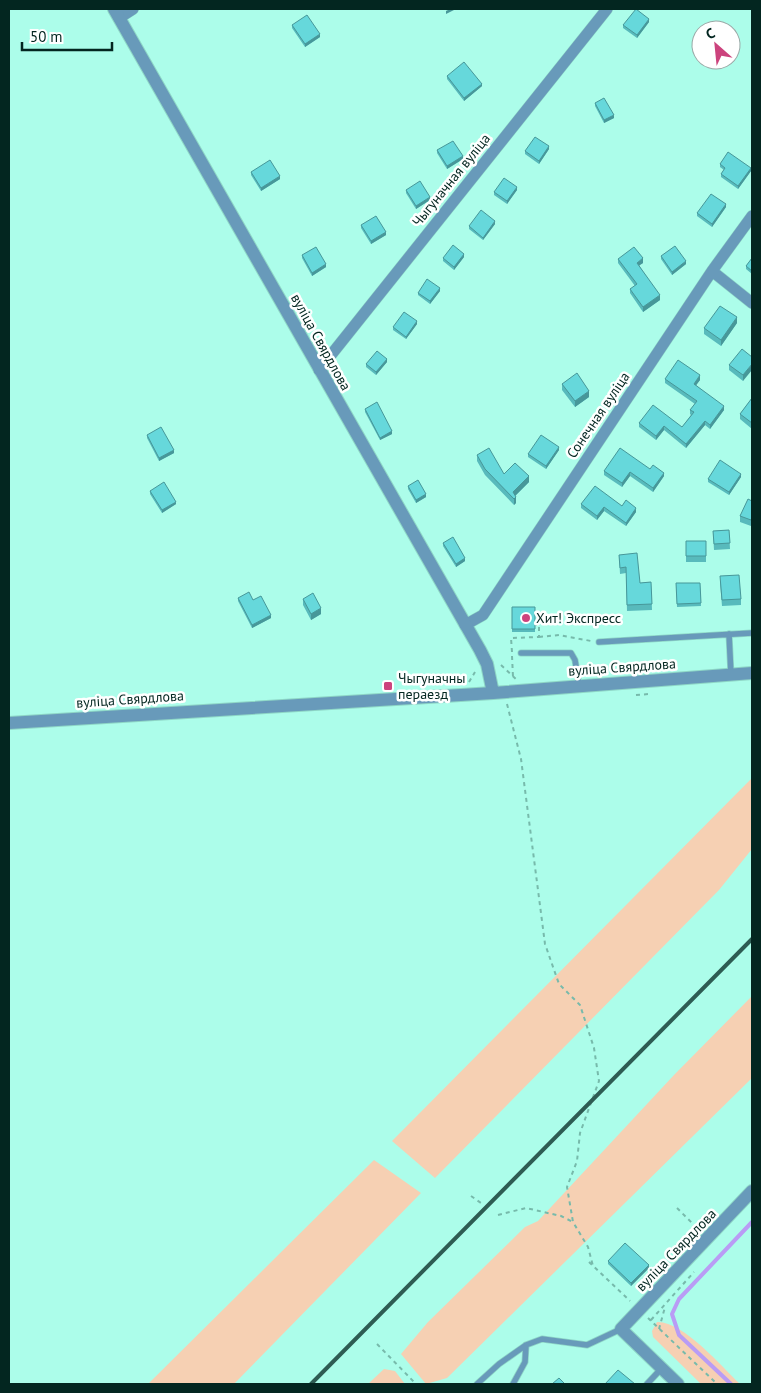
<svg xmlns="http://www.w3.org/2000/svg" width="761" height="1393" font-family="'PT Sans',sans-serif">
<style>
.green{fill:#f6d0b3}
.lines{fill:none;stroke-linecap:round;stroke-linejoin:round}
.stream{stroke:#b99cf5;stroke-width:4}
.service-casing{stroke:#8ed6c6;stroke-width:7}
.minor-casing{stroke:#8ed6c6;stroke-width:12}
.tertiary-casing{stroke:#8ed6c6;stroke-width:14}
.path{stroke:#77baab;stroke-width:2;stroke-dasharray:4 4;stroke-linecap:butt}
.service{stroke:#689aba;stroke-width:5.5}
.minor{stroke:#689aba;stroke-width:11}
.tertiary{stroke:#689aba;stroke-width:12}
.rail{stroke:#2e5c53;stroke-width:4}
.wall{fill:#58babc}
.shaded-wall{fill:#479799}
.building{fill:#66d8db;stroke:#479799}
.poi-dot{fill:#cc437d;stroke:#fff;stroke-width:2}
.labels{text-anchor:middle;stroke-width:5;stroke-linejoin:round;paint-order:stroke}
.street-label{font-size:14px;fill:#032620;stroke:#fff}
.poi-label{font-size:14px;fill:#032620;stroke:#fff;text-anchor:start}
</style>
<rect width="100%" height="100%" fill="#acfdea"/>
<!-- green -->
<path class="green" d="M752 778V849L719 890 435 1178 392 1141Z
M752 996V1078L447 1378 426 1384 401 1354 428 1322 525 1227 538 1221 674 1075Z
M374 1160 421 1193 234 1384H148Z
M657 1322C683 1321 721 1366 740 1384H701L653 1337 652 1331Z
M384 1369 395 1371 405 1384H368Z"/>
<g class="lines">
<!-- stream -->
<path class="stream" d="M731 1384 679 1335 672 1314 679 1299 752 1222"/>
<defs>
<path id="service" d="M729 634 731 675
M599 642 752 633
M521 653H571L575 660 579 685
M477 1384 499 1364 526 1345 542 1339 587 1345 621 1329
M513 1384 525 1362 526 1345
M647 1384 661 1369"/>
<path id="minor" d="M119 18 133 9
M712 271 752 303
M319 370 607 9
M465 625 483 615 712 271 752 216"/>
<path id="tertiary" d="M114 9 480 650 487 664 493 693
M9 723 493 693 752 673
M678 1384 621 1329 752 1191"/>
</defs>
<!-- service casing -->
<use href="#service" class="service-casing"/>
<!-- minor casing -->
<use href="#minor" class="minor-casing"/>
<!-- tertiary casing -->
<use href="#tertiary" class="tertiary-casing"/>
<!-- path -->
<path class="path" d="M539 637 559 635 591 641
M512 652 511 638 539 637V625H535
M512 656 513 677
M501 665 516 679
M469 682 475 672
M636 695 649 694
M507 704 521 759 545 944 559 984 580 1005 594 1048 599 1081 580 1133 577 1161 567 1187 573 1222 588 1247 593 1266
M471 1196 481 1203
M677 1208 698 1229
M498 1215 526 1208 561 1216 573 1222
M589 1262 630 1301
M648 1318 717 1384
M651 1320 694 1272
M659 1329 665 1307
M377 1344 416 1384"/>
<!-- service -->
<use href="#service" class="service"/>
<!-- minor -->
<use href="#minor" class="minor"/>
<!-- tertiary -->
<use href="#tertiary" class="tertiary"/>
<!-- rail -->
<path class="rail" d="M311 1384 752 939"/>
</g>
<!-- wall -->
<path class="wall" d="M649 22 637 38 623 28V25Z
M292 25 320 37 305 47 292 28Z
M447 76 482 86 464 101 447 79Z
M595 103 614 118 604 123 595 106Z
M549 149 539 164 525 154V151Z
M437 150 463 159 447 169 437 153Z
M720 164 751 171 738 189 721 177V174L724 170 720 167Z
M251 172 280 179 261 191 251 175Z
M406 190 430 200 416 209 406 193Z
M517 190 507 204 494 195V192Z
M726 207 712 227 697 216V213Z
M495 224 483 240 469 229V226Z
M361 225 386 235 371 244 361 228Z
M302 255 326 267 312 276 302 258Z
M661 256 686 264 672 275 661 259Z
M464 257 454 270 443 261V258Z
M752 258V274L746 269V266Z
M618 259 643 263 639 265 660 300 643 312 630 293V289L635 286 618 263Z
M440 291 430 304 418 295V293Z
M737 323 721 346 704 334V328Z
M417 324 406 339 393 330V327Z
M752 357 743 381 729 370V365Z
M387 362 376 375 366 367V364Z
M665 379 700 380 696 385 724 410 710 429 705 425 686 448 664 430 656 440 639 427V423L682 427 691 415 690 414V410L695 404 665 383Z
M562 384 589 397 575 407 562 390Z
M752 398V429L740 419V414Z
M365 409 392 434 380 440 365 412Z
M147 435 174 453 159 461 147 438Z
M559 450 546 469 528 457V454Z
M477 455 504 474 529 482 515 496 516 503 514 505 485 475 477 461Z
M650 469 664 476 653 492 630 476 622 487 604 475V471Z
M741 477 729 495 708 482V479Z
M408 486 426 497 416 503 408 489Z
M150 491 176 504 162 513 150 494Z
M752 501V523L751 526 740 522V516Z
M581 504 622 506 636 512 626 526 604 511 597 520 581 508Z
M729 530 730 549 714 550 713 531Z
M686 541H706V562H686Z
M443 543 465 561 456 567 443 546Z
M619 555 640 583 651 582 652 610 627 611 626 573 620 574Z
M720 582 741 599V605L722 606Z
M676 583H700L701 606 677 607Z
M238 598 253 600 271 618 252 628 238 601Z
M303 599 321 614 311 620 303 605Z
M512 607H535V632H512Z
M608 1261 649 1268 631 1286 608 1264Z"/>
<!-- shaded-wall -->
<path class="shaded-wall" d="M450 9H456L446 14V11Z
M649 19V22L637 38V35Z
M320 34V37L305 47V44Z
M482 84V86L464 101V98Z
M614 115V118L604 123V120Z
M549 146V149L539 164V161Z
M463 156V159L447 169V166Z
M751 168V171L738 189V186Z
M280 176V179L261 191V188Z
M517 187V190L507 204V201Z
M430 197V200L416 209V206Z
M726 204V207L712 227V224Z
M495 221V224L483 240V238Z
M386 232V235L371 244V241Z
M464 254V257L454 270V267Z
M643 258V263L637 267V263Z
M686 261V264L672 275V272Z
M326 264V267L312 276V273Z
M440 288V291L430 304V301Z
M660 295V300L643 312V307Z
M737 317V323L721 346V340Z
M417 321V324L406 339V337Z
M387 359V362L376 375V372Z
M752 364V370L743 381V375Z
M700 375V380L694 388V384Z
M589 391V397L575 407V401Z
M724 406V410L710 429V425Z
M705 421V425L686 448V444Z
M664 426V430L656 440V436Z
M392 431V434L380 440V438Z
M559 447V450L546 469V466Z
M174 450V453L159 461V458Z
M630 472V476L622 487V483Z
M664 473V476L653 492V488Z
M741 474V477L729 495V492Z
M529 476V482L513 498V492Z
M426 494V497L416 503V500Z
M516 497V503L514 505V499Z
M176 502V504L162 513V510Z
M604 507V511L597 520V516Z
M636 508V512L626 526V523Z
M465 558V561L456 567V564Z
M321 608V614L311 620V614Z
M271 615V618L252 628V625Z
M649 1265V1268L631 1286V1283Z"/>
<!-- building -->
<path class="building" d="M636 9 649 19 637 35 623 25Z
M307 15 320 34 305 44 292 25Z
M464 62 482 84 464 98 447 76Z
M604 98 614 115 604 120 595 103Z
M535 137 549 146 539 161 525 151Z
M453 141 463 156 447 166 437 150Z
M728 152 751 168 738 186 721 174 725 168 720 164Z
M270 160 280 176 261 188 251 172Z
M504 178 517 187 507 201 494 192Z
M420 181 430 197 416 206 406 190Z
M711 194 726 204 712 224 697 213Z
M481 210 495 221 483 238 469 226Z
M376 216 386 232 371 241 361 225Z
M453 245 464 254 454 267 443 258Z
M675 246 686 261 672 272 661 256Z
M316 247 326 264 312 273 302 255Z
M634 247 643 258 637 263 660 295 643 307 630 289 637 284 618 259Z
M752 258V271L746 266Z
M427 279 440 288 430 301 418 293Z
M720 306 737 317 721 340 704 328Z
M404 312 417 321 406 337 393 327Z
M742 349 752 357V364L743 375 729 365Z
M377 351 387 359 376 372 366 364Z
M678 360 700 375 694 384 724 406 710 425 705 421 686 444 664 426 656 436 639 423 653 405 682 427 694 412 690 410 697 401 665 379Z
M577 373 589 391 575 401 562 384Z
M752 398V423L740 414Z
M377 402 392 431 380 438 365 409Z
M161 427 174 450 159 458 147 435Z
M541 435 559 447 546 466 528 454Z
M489 448 504 474 515 463 529 476 513 492 516 497 514 499 485 469 477 455Z
M620 448 650 469 653 465 664 473 653 488 630 472 622 483 604 471Z
M720 460 741 474 729 492 708 479Z
M418 480 426 494 416 500 408 486Z
M164 482 176 502 162 510 150 491Z
M595 486 622 506 626 500 636 508 626 523 604 507 597 516 581 504Z
M748 499 752 501V517L751 520 740 516Z
M729 530 730 543 714 544 713 531Z
M453 537 465 558 456 564 443 543Z
M686 541H706V556H686Z
M637 553 640 583 651 582 652 604 627 605 626 567 620 568 619 555Z
M739 575 741 599 722 600 720 576Z
M676 583H700L701 603 677 604Z
M249 592 253 600 261 596 271 615 252 625 238 598Z
M313 593 321 608 311 614 303 599Z
M512 607H535V629H512Z
M625 1243 649 1265 631 1283 608 1261Z
M618 1370 635 1384H605Z
M559 1378 565 1384H552Z"/>
<!-- markers -->
<g class="poi-dot">
<circle cx="526" cy="618" r="5"/>
<rect x="383" y="681" width="10" height="10" rx="2.5"/>
</g>
<g class="labels">
<!-- street labels -->
<g class="street-label">
<text transform="translate(451 180) rotate(-51)" y="5">Чыгуначная вуліца</text>
<text transform="translate(321 342) rotate(61)" y="5">вуліца Свярдлова</text>
<text transform="translate(598 415) rotate(-56)" y="5">Сонечная вуліца</text>
<text transform="translate(622 667) rotate(-4)" y="5">вуліца Свярдлова</text>
<text transform="translate(130 699) rotate(-4)" y="5">вуліца Свярдлова</text>
<text transform="translate(676 1250) rotate(-46)" y="5">вуліца Свярдлова</text>
</g>
<!-- poi labels -->
<g class="poi-label">
<text x="536" y="623">Хит! Экспресс</text>
<text x="398" y="683">Чыгуначны<tspan x="398" dy="16">пераезд</tspan></text>
</g>
</g>
<!-- border -->
<rect width="761" height="1393" fill="none" stroke="#032620" stroke-width="20"/>
<!-- north arrow -->
<g transform="translate(716 45) rotate(333)"><circle r="24" fill="#ffffff" stroke="#9aa8a6"/>
<path d="M0-4L9 19L0 12L-9 19Z" fill="#cc437d"/>
<text y="-8" font-size="14" font-weight="bold" text-anchor="middle" fill="#032620">С</text>
</g>
<!-- scale -->
<path d="M22 42v8h90v-8" fill="none" stroke="#032620" stroke-width="2.5"/>
<text x="30" y="42" font-size="15" fill="#032620" stroke="#ffffff" stroke-width="4" paint-order="stroke">50 m</text>
</svg>
